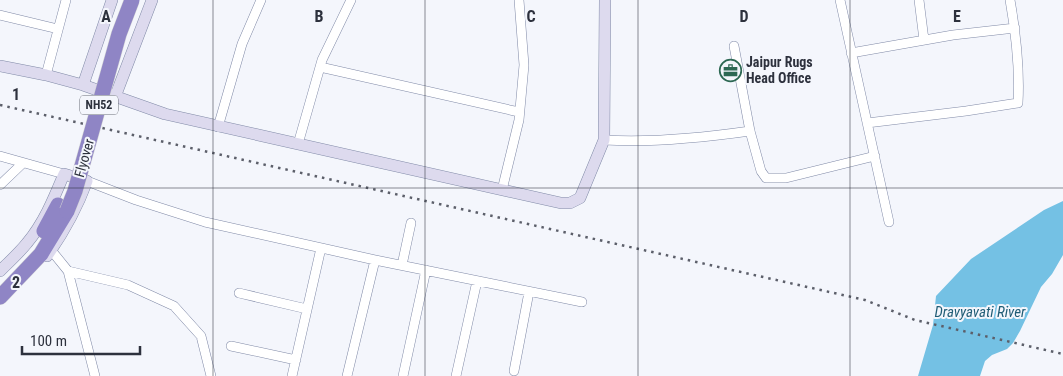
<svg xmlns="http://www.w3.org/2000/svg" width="1063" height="376" font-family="'Roboto Condensed',sans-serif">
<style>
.water{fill:#74c1e4}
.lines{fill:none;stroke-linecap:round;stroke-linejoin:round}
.street-casing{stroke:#808aa7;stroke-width:10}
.secondary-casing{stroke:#808aa7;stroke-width:12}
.highway-casing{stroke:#d1d2d4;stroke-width:16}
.street{stroke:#fff;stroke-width:9}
.secondary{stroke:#dddaee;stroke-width:11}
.highway{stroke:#8f85c5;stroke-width:15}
.rail{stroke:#5c5f6a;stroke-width:2.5;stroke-dasharray:2.5 5;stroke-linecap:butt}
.highway-bridge-casing{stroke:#d1d2d4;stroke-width:16;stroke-linecap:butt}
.highway-bridge{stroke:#8f85c5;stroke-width:15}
.grid{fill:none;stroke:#2d313d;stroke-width:1;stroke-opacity:0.55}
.labels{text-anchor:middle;stroke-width:4;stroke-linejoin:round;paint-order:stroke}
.shield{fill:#f4f6fc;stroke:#696c76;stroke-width:1}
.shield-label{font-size:12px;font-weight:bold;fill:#2d313d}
.poi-label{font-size:14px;font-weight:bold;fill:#2d313d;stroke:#f4f6fc;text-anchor:start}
.street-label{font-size:14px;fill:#2d313d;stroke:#f4f6fc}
.water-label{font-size:15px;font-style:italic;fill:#215d76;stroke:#f4f6fc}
.grid-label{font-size:16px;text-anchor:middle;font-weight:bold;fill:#2d313d;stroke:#f4f6fc;stroke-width:4;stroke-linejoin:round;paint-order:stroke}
</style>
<rect width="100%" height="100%" fill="#f4f6fc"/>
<!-- water -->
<path class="water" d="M1063 201V255L1052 274 1041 287 1020 331 1013 343 1007 349 992 355 985 361 980 376H918L933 325 936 296 971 259 1044 210Z"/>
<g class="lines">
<defs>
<path id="street" d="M840 0 889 222
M919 0 924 40
M0 15 58 29
M734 46 750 131 761 171 766 178H786L875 156
M851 53 953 35 1015 28
M320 67 519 112
M46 75 66 0
M867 123 966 111 1018 103C1020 68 1016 34 1010 0
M218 127 242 44 261 0
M604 140C653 143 701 138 750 131
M298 144 322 60 351 0
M0 156 64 174
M87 181 136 200 205 222 375 260 582 302
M0 185 23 163
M502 190 519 120 524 65 519 0
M51 250 68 271 95 376
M402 265 411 223
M68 271 128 285 174 306 201 336 211 376
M239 293 307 309
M231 346 296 360
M514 371 529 292
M292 376 321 248
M347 376 375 260
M403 376 426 270
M456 376 477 281"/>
<path id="secondary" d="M0 66 46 75 83 85 165 114 561 203H570L580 198 604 140 605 0
M83 85 112 0
M115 97 152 0
M0 271C9 262 19 253 27 243 44 223 54 198 64 174L87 181C77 208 64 232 47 256"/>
<path id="highway" d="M44 231 58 205
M0 297 41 254 67 211"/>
</defs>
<!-- street casing -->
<use href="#street" class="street-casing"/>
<!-- secondary casing -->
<use href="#secondary" class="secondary-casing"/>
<!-- highway casing -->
<use href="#highway" class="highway-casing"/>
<!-- street -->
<use href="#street" class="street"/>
<!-- secondary -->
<use href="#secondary" class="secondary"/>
<!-- highway -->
<use href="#highway" class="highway"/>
<!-- rail -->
<path class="rail" d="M0 105 865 300 915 320 1063 354"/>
<defs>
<path id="highway-bridge" d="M67 211 75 191 119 34 132 0"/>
</defs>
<!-- highway-bridge casing -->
<use href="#highway-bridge" class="highway-bridge-casing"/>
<!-- highway-bridge -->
<use href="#highway-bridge" class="highway-bridge"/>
</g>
<!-- grid -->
<path class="grid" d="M213 0V376M425 0V376M638 0V376M850 0V376M0 188H1063"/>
<!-- icons -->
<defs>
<symbol id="office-ring" viewBox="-11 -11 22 22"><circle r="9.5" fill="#f4f6fc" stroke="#2d6853" stroke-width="1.5"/><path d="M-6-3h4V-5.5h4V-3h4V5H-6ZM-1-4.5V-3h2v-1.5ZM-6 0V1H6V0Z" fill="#2d6853"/></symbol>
</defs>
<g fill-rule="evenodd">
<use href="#office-ring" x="718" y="58" width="25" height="25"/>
</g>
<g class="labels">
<!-- shield labels -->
<rect class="shield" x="80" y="95.5" width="38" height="19" rx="4"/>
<g class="shield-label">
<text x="99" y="109">NH52</text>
</g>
<!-- poi labels -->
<g class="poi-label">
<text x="746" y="67">Jaipur Rugs<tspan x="746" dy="16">Head Office</tspan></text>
</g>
<!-- street labels -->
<g class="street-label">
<text transform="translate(84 158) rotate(-74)" y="5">Flyover</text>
</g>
<!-- water labels -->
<g class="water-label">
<text x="980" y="317">Dravyavati River</text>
</g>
</g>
<g class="grid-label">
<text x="106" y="22">A</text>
<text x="319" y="22">B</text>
<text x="531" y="22">C</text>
<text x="744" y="22">D</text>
<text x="957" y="22">E</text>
<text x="16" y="100">1</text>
<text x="16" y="288">2</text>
</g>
<!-- scale -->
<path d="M22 346v8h118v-8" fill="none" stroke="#2d313d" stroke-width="2.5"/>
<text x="30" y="346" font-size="15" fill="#2d313d" stroke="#f4f6fc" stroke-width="4" paint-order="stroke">100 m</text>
</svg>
